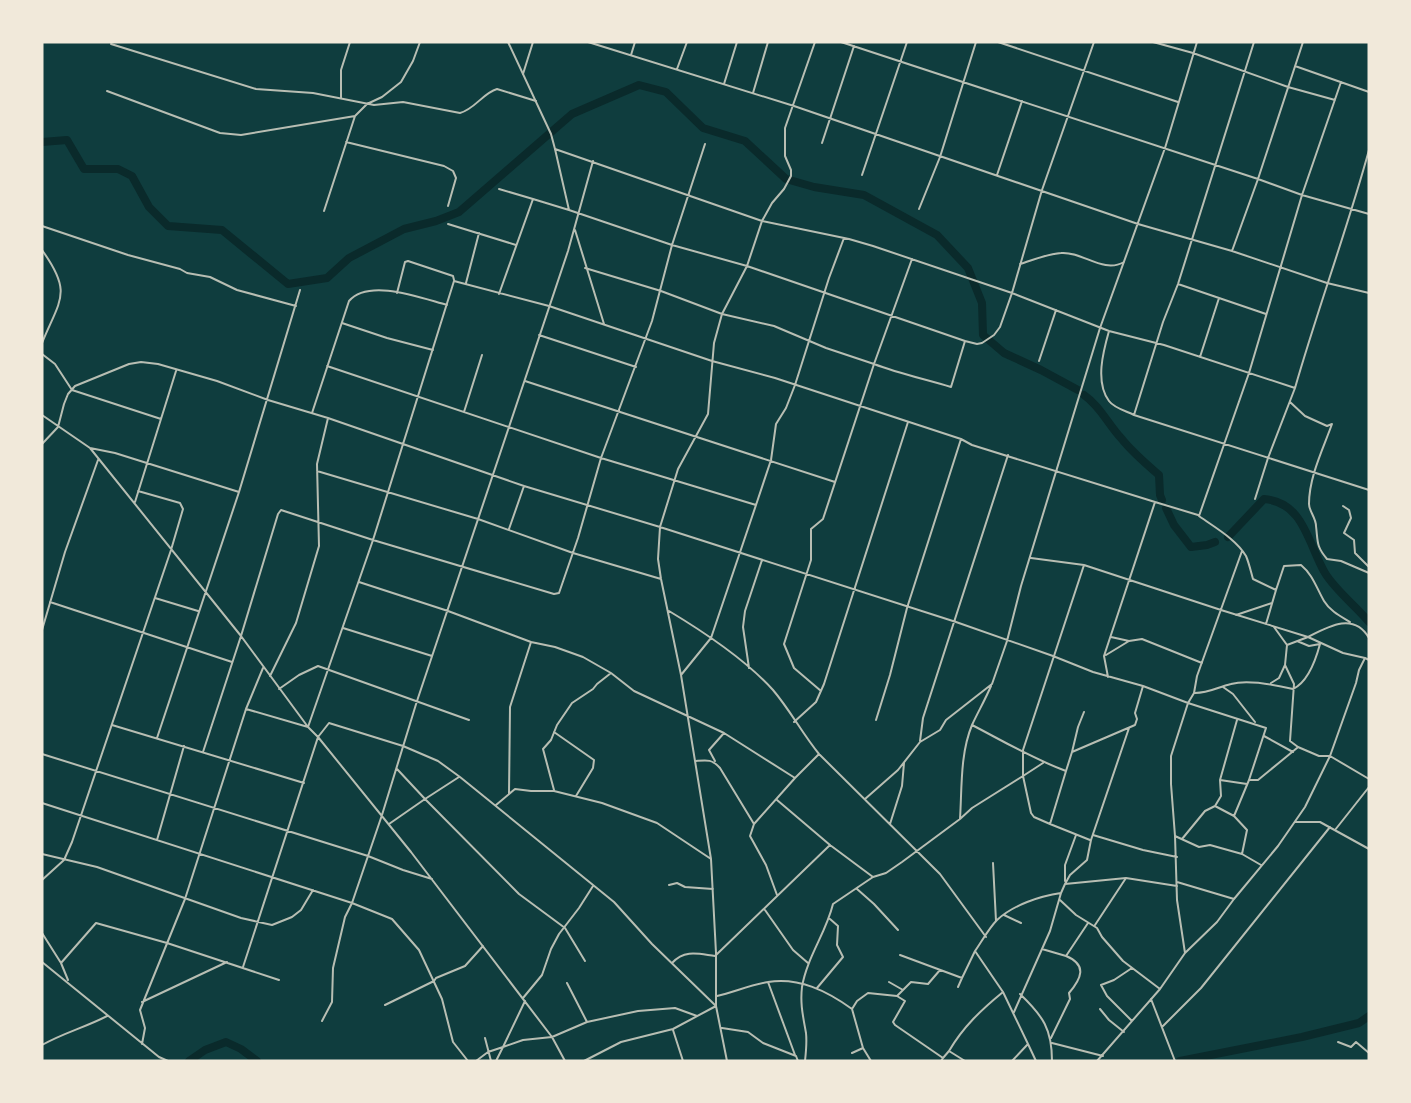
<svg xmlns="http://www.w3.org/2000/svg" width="1411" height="1103" font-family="'PT Sans Narrow',sans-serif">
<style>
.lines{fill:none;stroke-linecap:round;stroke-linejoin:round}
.river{stroke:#0a2a2b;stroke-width:8}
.minor{stroke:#b8beb3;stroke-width:2}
.tertiary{stroke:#b8beb3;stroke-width:2}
</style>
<rect width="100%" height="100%" fill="#0f3d3e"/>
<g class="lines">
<!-- river -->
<path class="river" d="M42 142 67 140 84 169H118L132 176 149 207 168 226 222 230 288 284 327 278 349 258 404 229 436 221 459 212 572 114 639 85 666 92 703 128 745 141 786 179 814 187 864 195 937 235 968 268 982 303 983 335 1004 353 1041 370 1078 390
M1084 395C1100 406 1108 424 1121 438 1132 452 1145 463 1159 475L1160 495 1162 500
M1166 508 1174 525 1191 547 1207 545 1215 542
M1228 537 1264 499C1304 502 1308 544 1325 573 1336 591 1356 606 1369 622
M189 1061 205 1050 226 1042 241 1049 257 1061
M1180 1061 1302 1037 1359 1023 1369 1016"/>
<!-- minor -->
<path class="minor" d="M588 42 794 106 1138 224 1232 251 1327 283 1369 293
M841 42 1258 179 1302 195 1369 214
M998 42 1178 102
M1153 42 1193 53 1288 87 1335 100
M111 44 256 89 313 93 374 105 403 102 460 113C475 109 483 93 497 89L536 101
M631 55 635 42
M1295 66 1369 92
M677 69 687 42
M523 74 533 42
M724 84 737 42
M107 91 220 133 241 135 355 116
M753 93 768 42
M341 98V70L350 42
M346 142 444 166 453 171 456 178 448 206
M822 143 854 46
M705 144 672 245 652 321 601 458 756 505 771 460 776 424 786 408 795 385 829 278 844 238
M555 149 762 221 849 239 873 246 1012 293 1109 331 1164 345 1295 388C1318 308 1347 230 1369 150
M555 149 569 210 672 245 747 266 965 341
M862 175 907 42
M997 175 1022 101
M499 189 533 199
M919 209 940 157 976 42
M324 211 355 116 367 104 382 97 401 82 413 61 420 42
M448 224 516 245
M42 226 128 255 180 269 187 273 210 277 237 290 296 306
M575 230 604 324
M42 250C73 293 60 299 42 343
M1232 251 1258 179 1303 42
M1020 264C1033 260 1047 254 1061 253 1082 251 1103 274 1124 262
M585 268 661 291 722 314 774 326 826 348 874 364 912 259
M466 283 479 233
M1178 284 1266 314
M397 293 405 262 408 261 453 276 454 280
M499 294 533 199 569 210
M342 323 387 338 433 350
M1109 331C1103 352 1095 382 1109 401 1114 408 1126 411 1134 415L1369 490
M539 335 636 367
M42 354 55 364 72 390 161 419
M1200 357 1219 298
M1039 361 1056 310
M525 381 835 482
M1290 402 1305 416 1327 426 1332 424C1323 449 1309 477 1309 504 1309 511 1316 518 1316 526 1318 542 1316 546 1327 559L1341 561 1369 573
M464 412 482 355
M312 413 349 301C369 278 421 298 447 305
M42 415 90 448 241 636 308 727 318 737 411 852 552 1037 565 1061
M1134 415 1163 322 1178 284 1254 42
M42 444 58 427 64 404 68 394 75 386 129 364 141 362 158 364 217 381 268 400 328 418 524 486 660 527 956 622 1053 656 1093 672 1143 686 1188 703 1194 693 1197 676 1242 551
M90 448 115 453 239 492
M317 471 478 519 573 553 661 579
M1255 499 1268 458 1295 388
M135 502 176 371
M1155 502 1198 515
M1343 506 1349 510 1351 518 1344 533 1354 540 1355 553 1369 567
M509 529 524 486
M1031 558 1084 565 1221 610 1308 637C1329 626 1354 612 1369 638
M359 582 448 611 531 642
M1276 590 1284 566 1301 565C1313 575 1316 587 1324 601 1330 611 1340 616 1350 622
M155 598 198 611
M50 602 232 662
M669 611C704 632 745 659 773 690 790 710 802 733 819 754L940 874 986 937
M1236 615 1272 603
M1266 624 1276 590 1253 579C1251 572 1249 563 1246 556 1236 539 1214 527 1199 516L1249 373 1302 195 1341 82
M1274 627 1287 645 1285 665 1294 684 1290 741 1298 747 1319 756H1330L1369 779
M343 628 432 656
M42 630 65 552 98 460
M1111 637 1129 641 1142 639 1202 663
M1287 645 1308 637 1343 653 1365 658
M1106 655 1129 641
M749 668 743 627 745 611 762 560
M681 675 711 638 756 505
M270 676 296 623 319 546 317 464 328 418
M1271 683 1279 678 1285 665
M1223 687 1233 694 1255 722
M279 689 299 675 318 666 469 720
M821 691 794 668 784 644 811 560V529L823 519 874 364C900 374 925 379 951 387L965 341 977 344 982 343 994 335 1000 327 1012 293 1042 190 1094 42
M1195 693C1209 693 1218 687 1231 684 1249 679 1276 685 1293 689 1308 682 1316 659 1320 644L1309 646 1297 641
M246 709 308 727 373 540 454 281 549 306 712 361 775 378 961 439 972 445 1155 502 1104 656 1108 677
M876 720 890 675 907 608 961 439
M794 722 816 702 824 684 908 422
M112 725 304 783
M972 725C1003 741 1033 759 1066 771L1072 752 1135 725 1137 719 1135 713 1143 686
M554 732 594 760 593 768 576 796
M1264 736 1293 752
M157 738 239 492 300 290
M920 741 923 718 1008 455
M203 752 241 636 278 514 281 510 373 540 554 594 559 593 578 538 601 458 327 366
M1072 752 1078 727 1084 712
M42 754 368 856 403 870 432 879
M696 761C707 760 712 759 720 768L754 824 750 836 766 865 777 895
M715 761 709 750 724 733
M1043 763 1023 776 1031 813 1034 817 1050 824
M1066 771 1050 824 1090 840
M459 777 425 799 519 894 565 928 585 961
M1220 780 1247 784
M1249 780H1258L1297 748
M554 790 543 749 551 740 557 725 572 703 593 689 597 684 611 673
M509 794 510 707 531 642 555 647 583 657 611 673 634 691 724 733 795 778 819 754
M865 799 898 770 920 742 940 730 946 720 992 684 1007 641 1021 586 1100 328 1165 148 1197 42
M777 800 830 845 873 877 886 873 902 862 960 819 972 808 1023 776V750L1084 565
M42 803 352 903 392 919 419 950 442 999 453 1042 468 1061
M496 805 515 789 531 791H554L602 803 657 823 711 859
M1215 806 1234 816
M960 819C962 788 960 754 972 725 978 712 985 700 991 686
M1295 822H1320L1369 849
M389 824 425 799 397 769
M754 824 795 778
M890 824 902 786 904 763
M1335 830 1369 787
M1093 835 1143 850 1177 857
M1175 836 1177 900 1185 953
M1182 839 1205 811 1215 806 1221 796 1220 780 1237 720
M157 840 184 746
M42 854 97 867 241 918 272 925 292 917 301 910 313 890
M1242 854 1247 830 1234 816 1249 780 1266 728 1188 703 1171 756V784L1175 836 1199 847 1210 845 1242 854 1261 865
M993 863 996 921
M42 880 64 860 72 842 171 550 183 509 180 503 138 491
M1065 881V865L1076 835
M1065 884 1070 875 1087 860 1091 840 1129 728
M669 885 677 883 685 887 713 889
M857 889 874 904 898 930
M1234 899 1278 846 1305 807 1330 756 1356 683 1359 670 1365 658 1369 660
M1060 900 1076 915 1097 928 1102 937 1123 961 1160 989
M765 910 793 950 808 963
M1004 915 1021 923
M1095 925 1126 878
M42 933 61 963 68 980
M1042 949 1066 956 1088 923
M975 951C982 941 989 928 997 920 1013 905 1040 896 1061 893L1065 884 1126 878 1177 886
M900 955 962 978 975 951 1003 992
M42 962 159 1057 168 1061
M61 963 96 923 167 943 279 980
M672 963C685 949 699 954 715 956L830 845
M243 967 318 737 329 723 403 746 438 761 460 777 614 902 652 944 716 1006
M768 982 795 1055
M889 982 903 990
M567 983 587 1022
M958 987 962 978
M817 988 843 957 837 945 838 926 830 919
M1020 994C1043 1016 1052 1029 1052 1061
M717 996C734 992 750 985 768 982 799 977 827 991 852 1009L863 1048 871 1061
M897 996 911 982 928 984 940 970
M523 998 542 975 551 949 559 934 579 908 593 886
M1151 999 1175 1061
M142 1002 227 962
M385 1005 434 981 436 978 465 966 483 946
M852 1009 857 1001 868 993 897 996 905 1001 893 1022 895 1025 943 1058 941 1061
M1100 1009 1109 1020 1124 1032
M1014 1012 1050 931 1061 893
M322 1021 332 1002 333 968 345 917 352 903 382 815 417 701 568 251 593 161
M1132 1021 1107 996 1101 985 1114 980 1132 968
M1162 1027 1201 988 1330 827
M722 1028 748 1032 763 1043 796 1056 798 1061
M673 1030 683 1061
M485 1038 491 1061
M1051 1038 1070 999 1069 993C1081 979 1088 965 1066 956
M1338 1042 1351 1047 1356 1042 1369 1053
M1052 1043 1103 1056
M142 1044 145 1028 140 1010 185 899 246 709 263 668
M42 1045C63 1033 86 1027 107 1016
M949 1051C963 1027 981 1010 1003 992L1028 1044
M852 1053 863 1048
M943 1058 949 1051 965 1061
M476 1061 488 1052 503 1047 525 1001
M496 1061 503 1047 523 1040 552 1037 587 1022 638 1011 675 1008 697 1016
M584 1061 621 1042 673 1029 716 1006
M727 1061 716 1006V953L711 859 681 675 661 579 658 559 660 527 678 469 708 414 714 343 722 314 747 266 762 221 772 203 784 189 791 176V170L785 156V128L815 42
M805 1061C806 1052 807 1042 806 1033 803 1016 800 1004 802 987 807 957 826 933 833 904L873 877
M1012 1061 1028 1044 1036 1061
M1097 1061 1160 989 1185 953 1217 922 1234 899 1177 882"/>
<!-- tertiary -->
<path class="tertiary" d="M508 42 551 134 555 149"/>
</g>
<!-- border -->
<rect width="1411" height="1103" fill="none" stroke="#f1e9da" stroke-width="87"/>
</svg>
